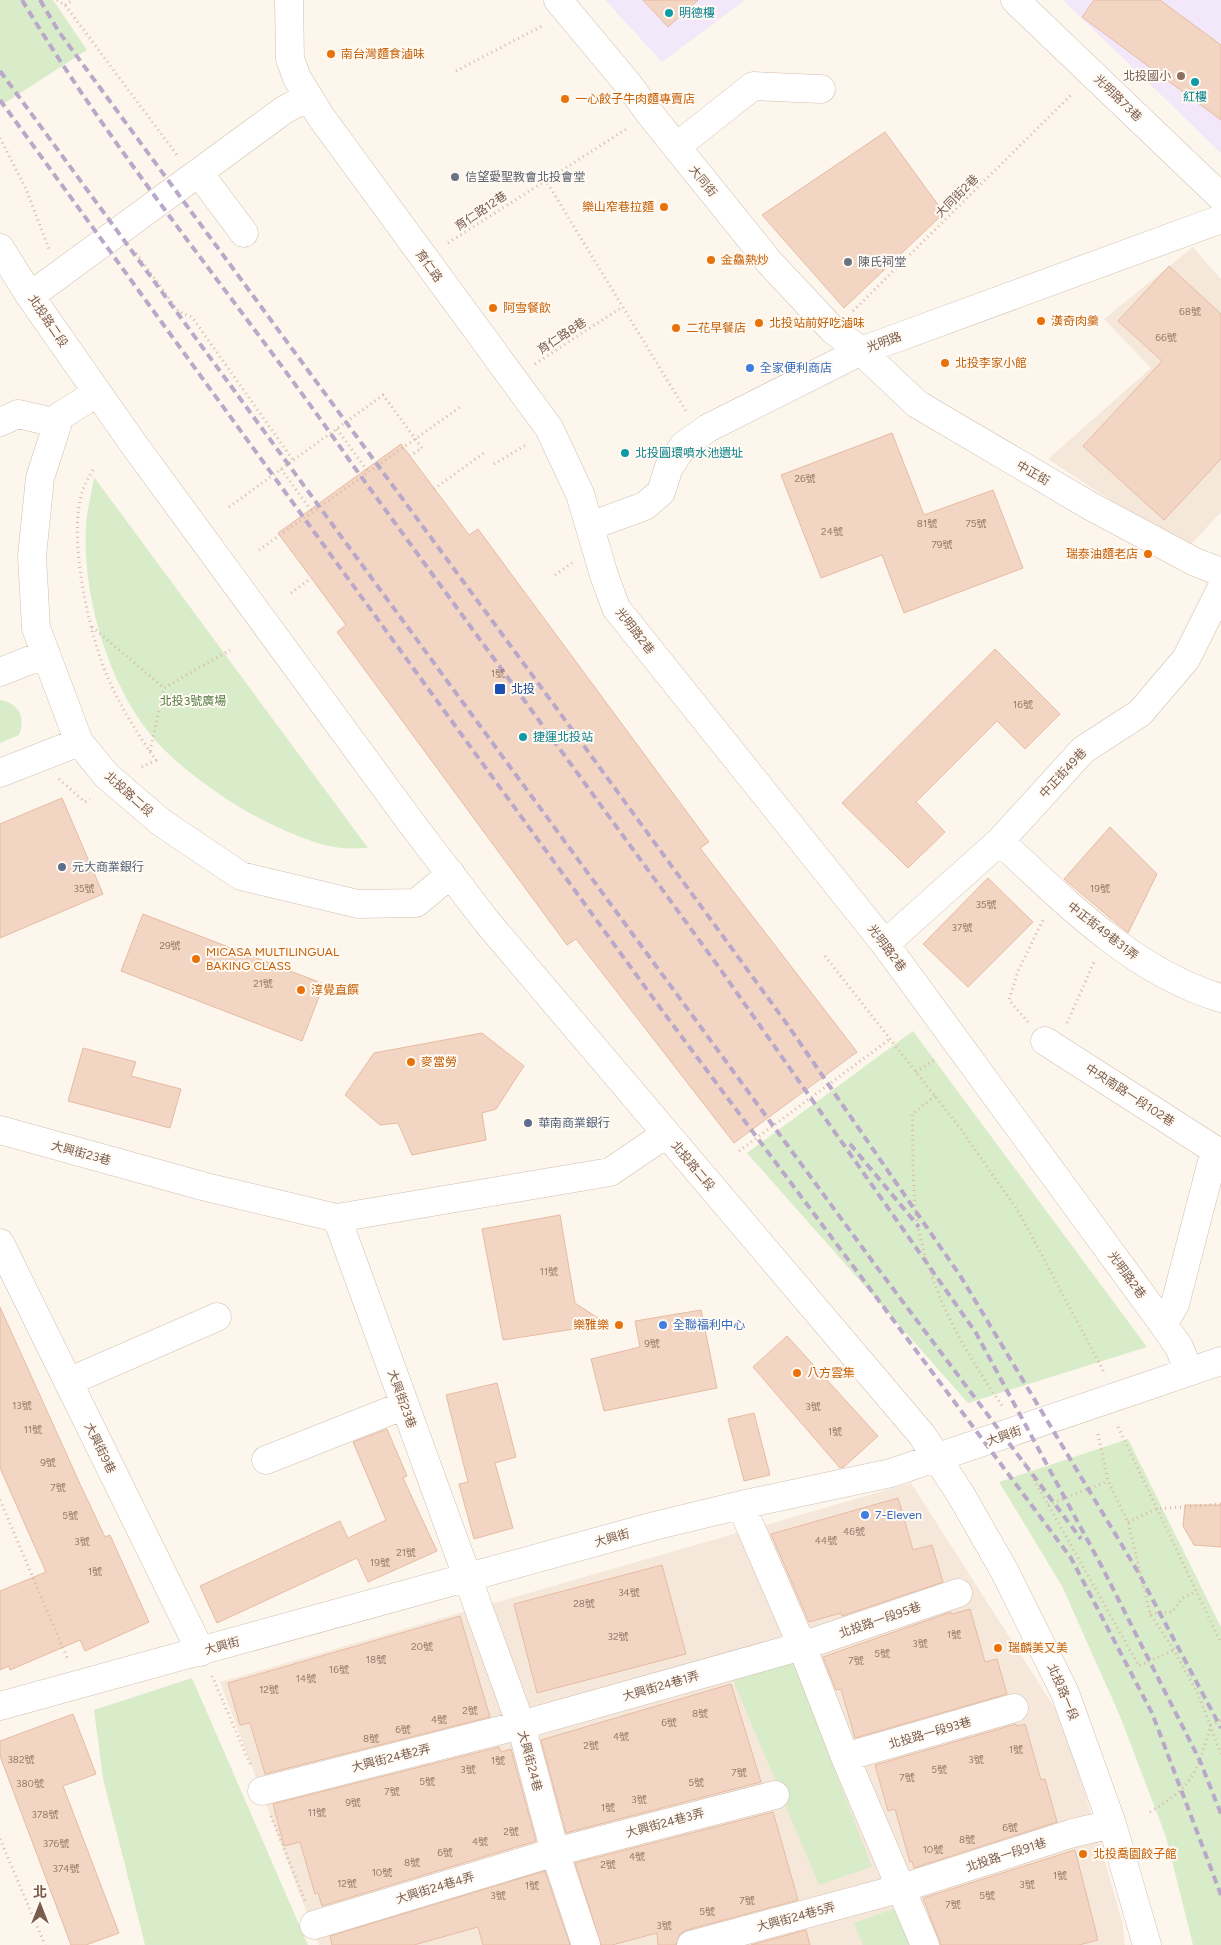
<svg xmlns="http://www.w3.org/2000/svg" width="1221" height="1945" font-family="Figtree,'Noto Sans TC',sans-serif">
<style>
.residential{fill:#f5e8da}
.education{fill:#f3e8fa}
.green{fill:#d8ecc9}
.building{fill:#f3d5c3;stroke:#e6bba3}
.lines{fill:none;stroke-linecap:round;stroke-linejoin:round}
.minor-casing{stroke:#d1beb0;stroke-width:29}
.path{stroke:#d9b8a5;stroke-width:3;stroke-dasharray:1 4;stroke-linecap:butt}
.minor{stroke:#fff;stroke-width:28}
.rail{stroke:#b9a8c9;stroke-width:4;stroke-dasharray:8 5;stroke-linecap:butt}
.culture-dot{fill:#0f9aa8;stroke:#fffaf3;stroke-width:2}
.food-dot{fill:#e8710a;stroke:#fffaf3;stroke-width:2}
.education-dot{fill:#8d6e63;stroke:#fffaf3;stroke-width:2}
.worship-dot{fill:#6b7280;stroke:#fffaf3;stroke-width:2}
.shop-dot{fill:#3f7fe0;stroke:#fffaf3;stroke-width:2}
.transit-dot{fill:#1a4fb4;stroke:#fffaf3;stroke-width:2}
.service-dot{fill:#5c6f8a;stroke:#fffaf3;stroke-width:2}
.labels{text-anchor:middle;stroke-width:4;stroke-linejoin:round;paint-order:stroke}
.number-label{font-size:10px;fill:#987a6a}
.culture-label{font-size:12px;fill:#0d838f;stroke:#fffaf3;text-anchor:start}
.food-label{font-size:12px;fill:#c56008;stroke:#fffaf3;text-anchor:start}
.education-label{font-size:12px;fill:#785e54;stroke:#fffaf3;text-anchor:end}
.street-label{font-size:12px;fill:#7a5c4d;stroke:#fffaf3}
.worship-label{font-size:12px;fill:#5b616d;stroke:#fffaf3;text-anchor:start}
.shop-label{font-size:12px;fill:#366cbe;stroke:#fffaf3;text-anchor:start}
.transit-label{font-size:12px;fill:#164399;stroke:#fffaf3;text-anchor:start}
.park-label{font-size:12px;fill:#537a41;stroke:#fffaf3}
.service-label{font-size:12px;fill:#4e5e75;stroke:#fffaf3;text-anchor:start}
</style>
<rect width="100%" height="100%" fill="#fdf6ec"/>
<!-- residential -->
<path class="residential" d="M1193 247 1221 279V512L1186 550 1048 459 1151 368 1104 319Z
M911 1483 1065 1724 1122 1921 1125 1945H319L220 1682Z"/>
<!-- education -->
<path class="education" d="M605 0H745L662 62Z
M1063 0H1221V153Z"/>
<!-- green -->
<path class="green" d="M0 0H53L87 50 0 106Z
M94 477 368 848C360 848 351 849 342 848 308 845 256 818 228 800 200 781 172 761 150 734 107 680 82 594 86 525 87 509 92 493 94 477Z
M0 700C19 703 26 717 19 735L0 743Z
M913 1031 1147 1347 968 1403 747 1153Z
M1128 1439 1221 1627V1945H1193L1166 1837 1120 1716 1062 1586 999 1482Z
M792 1659 872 1867 819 1885 733 1680Z
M192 1678 308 1945H145L103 1778 94 1710Z
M896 1908 910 1945H863L854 1923Z"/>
<!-- building -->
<path class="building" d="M643 0H698L668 27Z
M1094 0H1160L1221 45V120L1082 17Z
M885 132 944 213 844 308 762 215Z
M1169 266 1221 314V459L1164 520 1083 446 1162 361 1118 321Z
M892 433 924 515 993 490 1023 568 904 613 882 555 821 578 781 475Z
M401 444 469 535 478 529 709 842 700 848 857 1052 734 1143 576 939 567 945 337 632 346 625 278 533Z
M995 649 1060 714 1025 749 997 721 916 802 945 832 908 868 842 803Z
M62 798 103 894 0 938V824Z
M1110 827 1157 874 1128 933 1064 879Z
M988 878 1033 922 968 987 923 944Z
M143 914 324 984 302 1041 121 971Z
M482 1033 524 1066 496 1109 482 1113 486 1140 412 1155 398 1123 380 1125 345 1095 374 1053Z
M83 1048 136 1062 131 1076 181 1089 170 1128 68 1101Z
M560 1215 575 1303 607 1324 503 1340 482 1229Z
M0 1307 80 1484 105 1537 110 1535 149 1622 85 1651 80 1640 10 1670 9 1666 0 1670V1591L46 1572 0 1468Z
M701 1310 717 1388 604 1411 591 1359 640 1347 635 1321Z
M787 1336 878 1436 844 1467 840 1468 753 1367Z
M497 1383 516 1457 495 1463 513 1528 474 1539 459 1484 468 1482 446 1395Z
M754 1413 770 1475 744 1481 728 1419Z
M387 1429 407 1476 403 1478 437 1551 368 1582 357 1558 217 1623 200 1586 340 1521 348 1538 386 1520 353 1442Z
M898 1498 913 1550 932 1545 943 1582 842 1616 841 1613 809 1622 771 1534Z
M1185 1505H1221V1547L1194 1545 1183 1526Z
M662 1565 686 1654 537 1693 514 1604Z
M970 1609 985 1662 997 1659 1007 1694 855 1738 841 1689 836 1690 823 1657 951 1612 952 1614Z
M460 1616 490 1717 265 1774 250 1723 240 1725 228 1683Z
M731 1684 761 1782 566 1833 541 1740Z
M73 1714 96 1774 63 1786 119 1933 86 1945H71L0 1756V1741Z
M1016 1724 1017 1726 1025 1724 1041 1780 1045 1779 1057 1822 914 1868 912 1861 910 1862 895 1809 888 1811 875 1765Z
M499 1747 501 1752 511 1749 536 1841 322 1906 318 1893 315 1894 300 1842 284 1846 273 1804Z
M773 1812 798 1900 687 1930 680 1934 676 1945H658L657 1933 612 1945H601L575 1863Z
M1075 1850 1098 1940 1079 1945H941L923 1898Z
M545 1871 570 1945H483L478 1927 414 1945H332L330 1936Z
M806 1930 810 1945H751Z"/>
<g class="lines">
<defs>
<path id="minor" d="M289 0 290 59 297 78 321 117 549 428 580 494 604 575 616 608 885 944 1163 1324 1179 1347 1189 1372
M558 0 628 84 650 114 770 263 833 330 861 351 917 404 1092 507 1195 562 1221 572
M1015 0 1221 197
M676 147 753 86 821 89
M199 173 244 233
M0 248 30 296 132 442 412 824 487 922 922 1435 961 1495 1005 1572 1065 1693 1112 1824 1147 1945
M30 296 284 110 308 97
M97 393 60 416 40 478 32 556 36 628 79 742 107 776 162 823 241 876 358 904 416 903 451 874
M0 422 18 414 57 423
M590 526 645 506 661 492 669 467 684 445 708 428 861 351 1221 219
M0 672 46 654
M0 773 79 742
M1000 841C1064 901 1135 973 1221 998
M885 944 1000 841 1083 750 1140 713 1186 659 1221 589
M1045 1041 1215 1150 1175 1304 1163 1324
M0 1130 206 1187 337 1218 610 1172 666 1134
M337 1218 521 1725 555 1852 586 1945
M0 1243 201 1652
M68 1382 217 1317
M266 1460 405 1405
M741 1505 802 1646 845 1757 925 1945
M0 1706 654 1526 741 1505 891 1473 1221 1361
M845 1757 1014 1708
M262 1791 521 1725 802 1646 958 1593
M314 1925 555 1852 775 1795
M691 1945 902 1888 1073 1833 1112 1824"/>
</defs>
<!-- minor casing -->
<use href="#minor" class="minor-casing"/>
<!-- path -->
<path class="path" d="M57 0 65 5 177 155
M65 5 73 0
M456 71 544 25
M0 138 26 189 49 249
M545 179 686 411
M448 243 628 128
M136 253 179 312 192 317 293 460
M853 311 1072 94
M535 364 622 307
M337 429 369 473
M494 464 526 445
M281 469 313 513
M93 470C90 476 86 481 84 487 67 528 86 618 101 660 113 695 134 729 156 760L140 768
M434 489 485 452
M229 507 383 395 422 448 410 456
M259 550 460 407
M555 575 572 563
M291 593 311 578
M92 627 164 688
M150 751 164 688 230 650
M59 779 85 802 90 799
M825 956 960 1128 1020 1214 1104 1372
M1028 1022 1009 1000 1018 971 1044 918
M1067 1023 1095 960
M916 1072 936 1059
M935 1096 912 1114C914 1154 911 1198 920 1236 935 1300 966 1354 1003 1407
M739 1151 890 1039
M1118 1427 1221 1643
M1098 1434 1108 1481 1128 1522 1150 1614 1174 1650 1198 1694 1221 1754
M1024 1462 1139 1666 1174 1650
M0 1500 68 1660
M1048 1505 1108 1481
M1128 1522 1156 1509 1221 1504
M1150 1614 1172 1612 1183 1598 1196 1591
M212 1676 251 1766
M1150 1812C1195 1785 1196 1773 1211 1725L1221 1720
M271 1816 305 1901
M0 1839 45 1945"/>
<!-- minor -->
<use href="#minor" class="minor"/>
<!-- rail -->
<path class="rail" d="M22 0C120 163 244 308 352 464L718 966 976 1333 1102 1567 1200 1761 1221 1814
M40 0 59 32 549 698 787 1024 846 1110 961 1277 1138 1572 1221 1728
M0 71 873 1262 1081 1539
M0 100 664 1013 1071 1558 1152 1713 1221 1895
M850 1144 919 1227"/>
</g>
<!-- markers -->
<g class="culture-dot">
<circle cx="669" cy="13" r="5"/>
<circle cx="1195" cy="82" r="5"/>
<circle cx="625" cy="453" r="5"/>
<circle cx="523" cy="737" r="5"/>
</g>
<g class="food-dot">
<circle cx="331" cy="54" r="5"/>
<circle cx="565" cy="99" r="5"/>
<circle cx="664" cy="207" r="5"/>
<circle cx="711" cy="260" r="5"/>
<circle cx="493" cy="308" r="5"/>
<circle cx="1041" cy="321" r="5"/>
<circle cx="759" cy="323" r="5"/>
<circle cx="676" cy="328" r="5"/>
<circle cx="945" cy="363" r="5"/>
<circle cx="1148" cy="554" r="5"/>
<circle cx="196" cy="959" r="5"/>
<circle cx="301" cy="990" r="5"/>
<circle cx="411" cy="1062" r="5"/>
<circle cx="619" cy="1325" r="5"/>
<circle cx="797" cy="1373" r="5"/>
<circle cx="998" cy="1648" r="5"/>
<circle cx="1083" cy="1854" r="5"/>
</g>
<circle class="education-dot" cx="1181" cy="76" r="5"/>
<g class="worship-dot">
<circle cx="455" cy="177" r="5"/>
<circle cx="848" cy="262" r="5"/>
</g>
<g class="shop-dot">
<circle cx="750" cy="368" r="5"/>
<circle cx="663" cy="1325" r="5"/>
<circle cx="865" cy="1515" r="5"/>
</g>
<rect class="transit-dot" x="494" y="683" width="12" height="12" rx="2.5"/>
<g class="service-dot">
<circle cx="62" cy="867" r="5"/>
<circle cx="528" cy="1123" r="5"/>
</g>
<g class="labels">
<!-- number labels -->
<g class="number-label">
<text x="1190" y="315">68號</text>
<text x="1166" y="341">66號</text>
<text x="805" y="482">26號</text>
<text x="927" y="527">81號</text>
<text x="976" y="527">75號</text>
<text x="832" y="535">24號</text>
<text x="942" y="548">79號</text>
<text x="498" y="677">1號</text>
<text x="1023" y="708">16號</text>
<text x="84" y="892">35號</text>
<text x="1100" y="892">19號</text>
<text x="986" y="908">35號</text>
<text x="962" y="931">37號</text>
<text x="170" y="949">29號</text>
<text x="263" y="987">21號</text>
<text x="549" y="1275">11號</text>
<text x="652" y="1347">9號</text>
<text x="22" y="1409">13號</text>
<text x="813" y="1410">3號</text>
<text x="33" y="1433">11號</text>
<text x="835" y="1435">1號</text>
<text x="48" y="1466">9號</text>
<text x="58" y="1491">7號</text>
<text x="70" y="1519">5號</text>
<text x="854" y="1535">46號</text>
<text x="826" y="1544">44號</text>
<text x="82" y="1545">3號</text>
<text x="406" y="1556">21號</text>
<text x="380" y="1566">19號</text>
<text x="95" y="1575">1號</text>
<text x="629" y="1596">34號</text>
<text x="584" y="1607">28號</text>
<text x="954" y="1638">1號</text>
<text x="618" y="1640">32號</text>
<text x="920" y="1647">3號</text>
<text x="422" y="1650">20號</text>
<text x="882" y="1657">5號</text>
<text x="376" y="1663">18號</text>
<text x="856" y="1664">7號</text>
<text x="339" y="1673">16號</text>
<text x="306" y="1682">14號</text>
<text x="269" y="1693">12號</text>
<text x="470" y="1714">2號</text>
<text x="700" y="1717">8號</text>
<text x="439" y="1723">4號</text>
<text x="669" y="1726">6號</text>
<text x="403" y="1733">6號</text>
<text x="621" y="1740">4號</text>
<text x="371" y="1742">8號</text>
<text x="591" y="1749">2號</text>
<text x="1016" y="1753">1號</text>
<text x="21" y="1763">382號</text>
<text x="976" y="1763">3號</text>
<text x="498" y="1764">1號</text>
<text x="468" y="1773">3號</text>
<text x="939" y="1773">5號</text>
<text x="739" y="1776">7號</text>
<text x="907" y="1781">7號</text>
<text x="427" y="1785">5號</text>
<text x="696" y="1786">5號</text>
<text x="30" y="1787">380號</text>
<text x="392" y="1795">7號</text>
<text x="639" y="1803">3號</text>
<text x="353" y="1806">9號</text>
<text x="608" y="1811">1號</text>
<text x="317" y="1816">11號</text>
<text x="45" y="1818">378號</text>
<text x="1010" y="1831">6號</text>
<text x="511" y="1835">2號</text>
<text x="967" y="1843">8號</text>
<text x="480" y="1845">4號</text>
<text x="56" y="1847">376號</text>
<text x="933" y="1853">10號</text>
<text x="445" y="1856">6號</text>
<text x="637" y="1860">4號</text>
<text x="412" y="1866">8號</text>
<text x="608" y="1868">2號</text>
<text x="66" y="1872">374號</text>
<text x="382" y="1876">10號</text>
<text x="1060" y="1879">1號</text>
<text x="347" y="1887">12號</text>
<text x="1027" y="1888">3號</text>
<text x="532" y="1889">1號</text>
<text x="498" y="1899">3號</text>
<text x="987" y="1899">5號</text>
<text x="747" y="1904">7號</text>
<text x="953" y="1908">7號</text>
<text x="707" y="1915">5號</text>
<text x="664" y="1929">3號</text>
</g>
<!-- culture labels -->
<g class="culture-label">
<text x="679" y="17">明德樓</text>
<text x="1195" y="101" text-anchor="middle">紅樓</text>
<text x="635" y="457">北投圓環噴水池遺址</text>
<text x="533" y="741">捷運北投站</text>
</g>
<!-- food labels -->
<g class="food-label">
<text x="341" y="58">南台灣麵食滷味</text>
<text x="575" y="103">一心餃子牛肉麵專賣店</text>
<text x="654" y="211" text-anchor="end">樂山窄巷拉麵</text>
<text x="721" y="264">金鱻熱炒</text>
<text x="503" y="312">阿雪餐飲</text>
<text x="1051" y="325">漢奇肉羹</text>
<text x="769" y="327">北投站前好吃滷味</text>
<text x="686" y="332">二花早餐店</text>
<text x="955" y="367">北投李家小館</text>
<text x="1138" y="558" text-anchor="end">瑞泰油麵老店</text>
<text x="206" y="956">MICASA MULTILINGUAL<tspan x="206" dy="14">BAKING CLASS</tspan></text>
<text x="311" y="994">淳覺直饌</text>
<text x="421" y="1066">麥當勞</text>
<text x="609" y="1329" text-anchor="end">樂雅樂</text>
<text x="807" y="1377">八方雲集</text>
<text x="1008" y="1652">瑞麟美又美</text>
<text x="1093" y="1858">北投喬園餃子館</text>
</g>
<!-- education labels -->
<g class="education-label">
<text x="1171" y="80">北投國小</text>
</g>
<!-- street labels -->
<g class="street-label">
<text transform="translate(1118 98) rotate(44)" y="4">光明路73巷</text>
<text transform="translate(703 181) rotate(51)" y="4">大同街</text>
<text transform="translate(957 196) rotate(-45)" y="4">大同街2巷</text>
<text transform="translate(481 211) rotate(-34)" y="4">育仁路12巷</text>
<text transform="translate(429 266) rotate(54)" y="4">育仁路</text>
<text transform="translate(48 321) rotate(56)" y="4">北投路二段</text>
<text transform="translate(562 336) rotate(-33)" y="4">育仁路8巷</text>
<text transform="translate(884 342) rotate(-20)" y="4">光明路</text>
<text transform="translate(1033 473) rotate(30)" y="4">中正街</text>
<text transform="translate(635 631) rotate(52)" y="4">光明路2巷</text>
<text transform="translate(1063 773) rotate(-47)" y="4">中正街49巷</text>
<text transform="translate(129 794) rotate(42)" y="4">北投路二段</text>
<text transform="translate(1103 931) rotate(38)" y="4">中正街49巷31弄</text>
<text transform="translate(887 948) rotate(53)" y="4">光明路2巷</text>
<text transform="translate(1130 1095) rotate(33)" y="4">中央南路一段102巷</text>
<text transform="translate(81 1153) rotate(15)" y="4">大興街23巷</text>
<text transform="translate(693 1166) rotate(50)" y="4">北投路二段</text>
<text transform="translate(1127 1275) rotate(54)" y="4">光明路2巷</text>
<text transform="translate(402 1399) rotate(70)" y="4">大興街23巷</text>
<text transform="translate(1004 1436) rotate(-19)" y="4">大興街</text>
<text transform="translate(100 1448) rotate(64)" y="4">大興街9巷</text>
<text transform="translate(612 1538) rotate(-16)" y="4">大興街</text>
<text transform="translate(880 1620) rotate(-19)" y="4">北投路一段95巷</text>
<text transform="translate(222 1646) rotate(-15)" y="4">大興街</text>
<text transform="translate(661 1686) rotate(-16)" y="4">大興街24巷1弄</text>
<text transform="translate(1063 1692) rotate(67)" y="4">北投路一段</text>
<text transform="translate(930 1733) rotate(-16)" y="4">北投路一段93巷</text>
<text transform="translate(391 1758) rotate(-14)" y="4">大興街24巷2弄</text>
<text transform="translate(530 1761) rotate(75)" y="4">大興街24巷</text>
<text transform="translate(665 1823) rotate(-15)" y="4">大興街24巷3弄</text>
<text transform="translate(1006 1855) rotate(-18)" y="4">北投路一段91巷</text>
<text transform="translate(435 1888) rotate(-17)" y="4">大興街24巷4弄</text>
<text transform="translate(796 1917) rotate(-15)" y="4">大興街24巷5弄</text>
</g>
<!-- worship labels -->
<g class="worship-label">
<text x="465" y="181">信望愛聖教會北投會堂</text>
<text x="858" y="266">陳氏祠堂</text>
</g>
<!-- shop labels -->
<g class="shop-label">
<text x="760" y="372">全家便利商店</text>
<text x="673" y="1329">全聯福利中心</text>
<text x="875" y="1519">7-Eleven</text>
</g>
<!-- transit labels -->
<g class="transit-label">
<text x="511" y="693">北投</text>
</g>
<!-- park labels -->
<g class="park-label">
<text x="193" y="705">北投3號廣場</text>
</g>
<!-- service labels -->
<g class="service-label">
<text x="72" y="871">元大商業銀行</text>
<text x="538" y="1127">華南商業銀行</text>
</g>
</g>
<!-- north arrow -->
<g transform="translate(40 1905)" stroke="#fffaf3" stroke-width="4" paint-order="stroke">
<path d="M0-4L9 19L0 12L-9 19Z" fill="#7a5c4d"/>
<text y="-8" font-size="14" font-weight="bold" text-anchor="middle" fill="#7a5c4d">北</text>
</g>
</svg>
